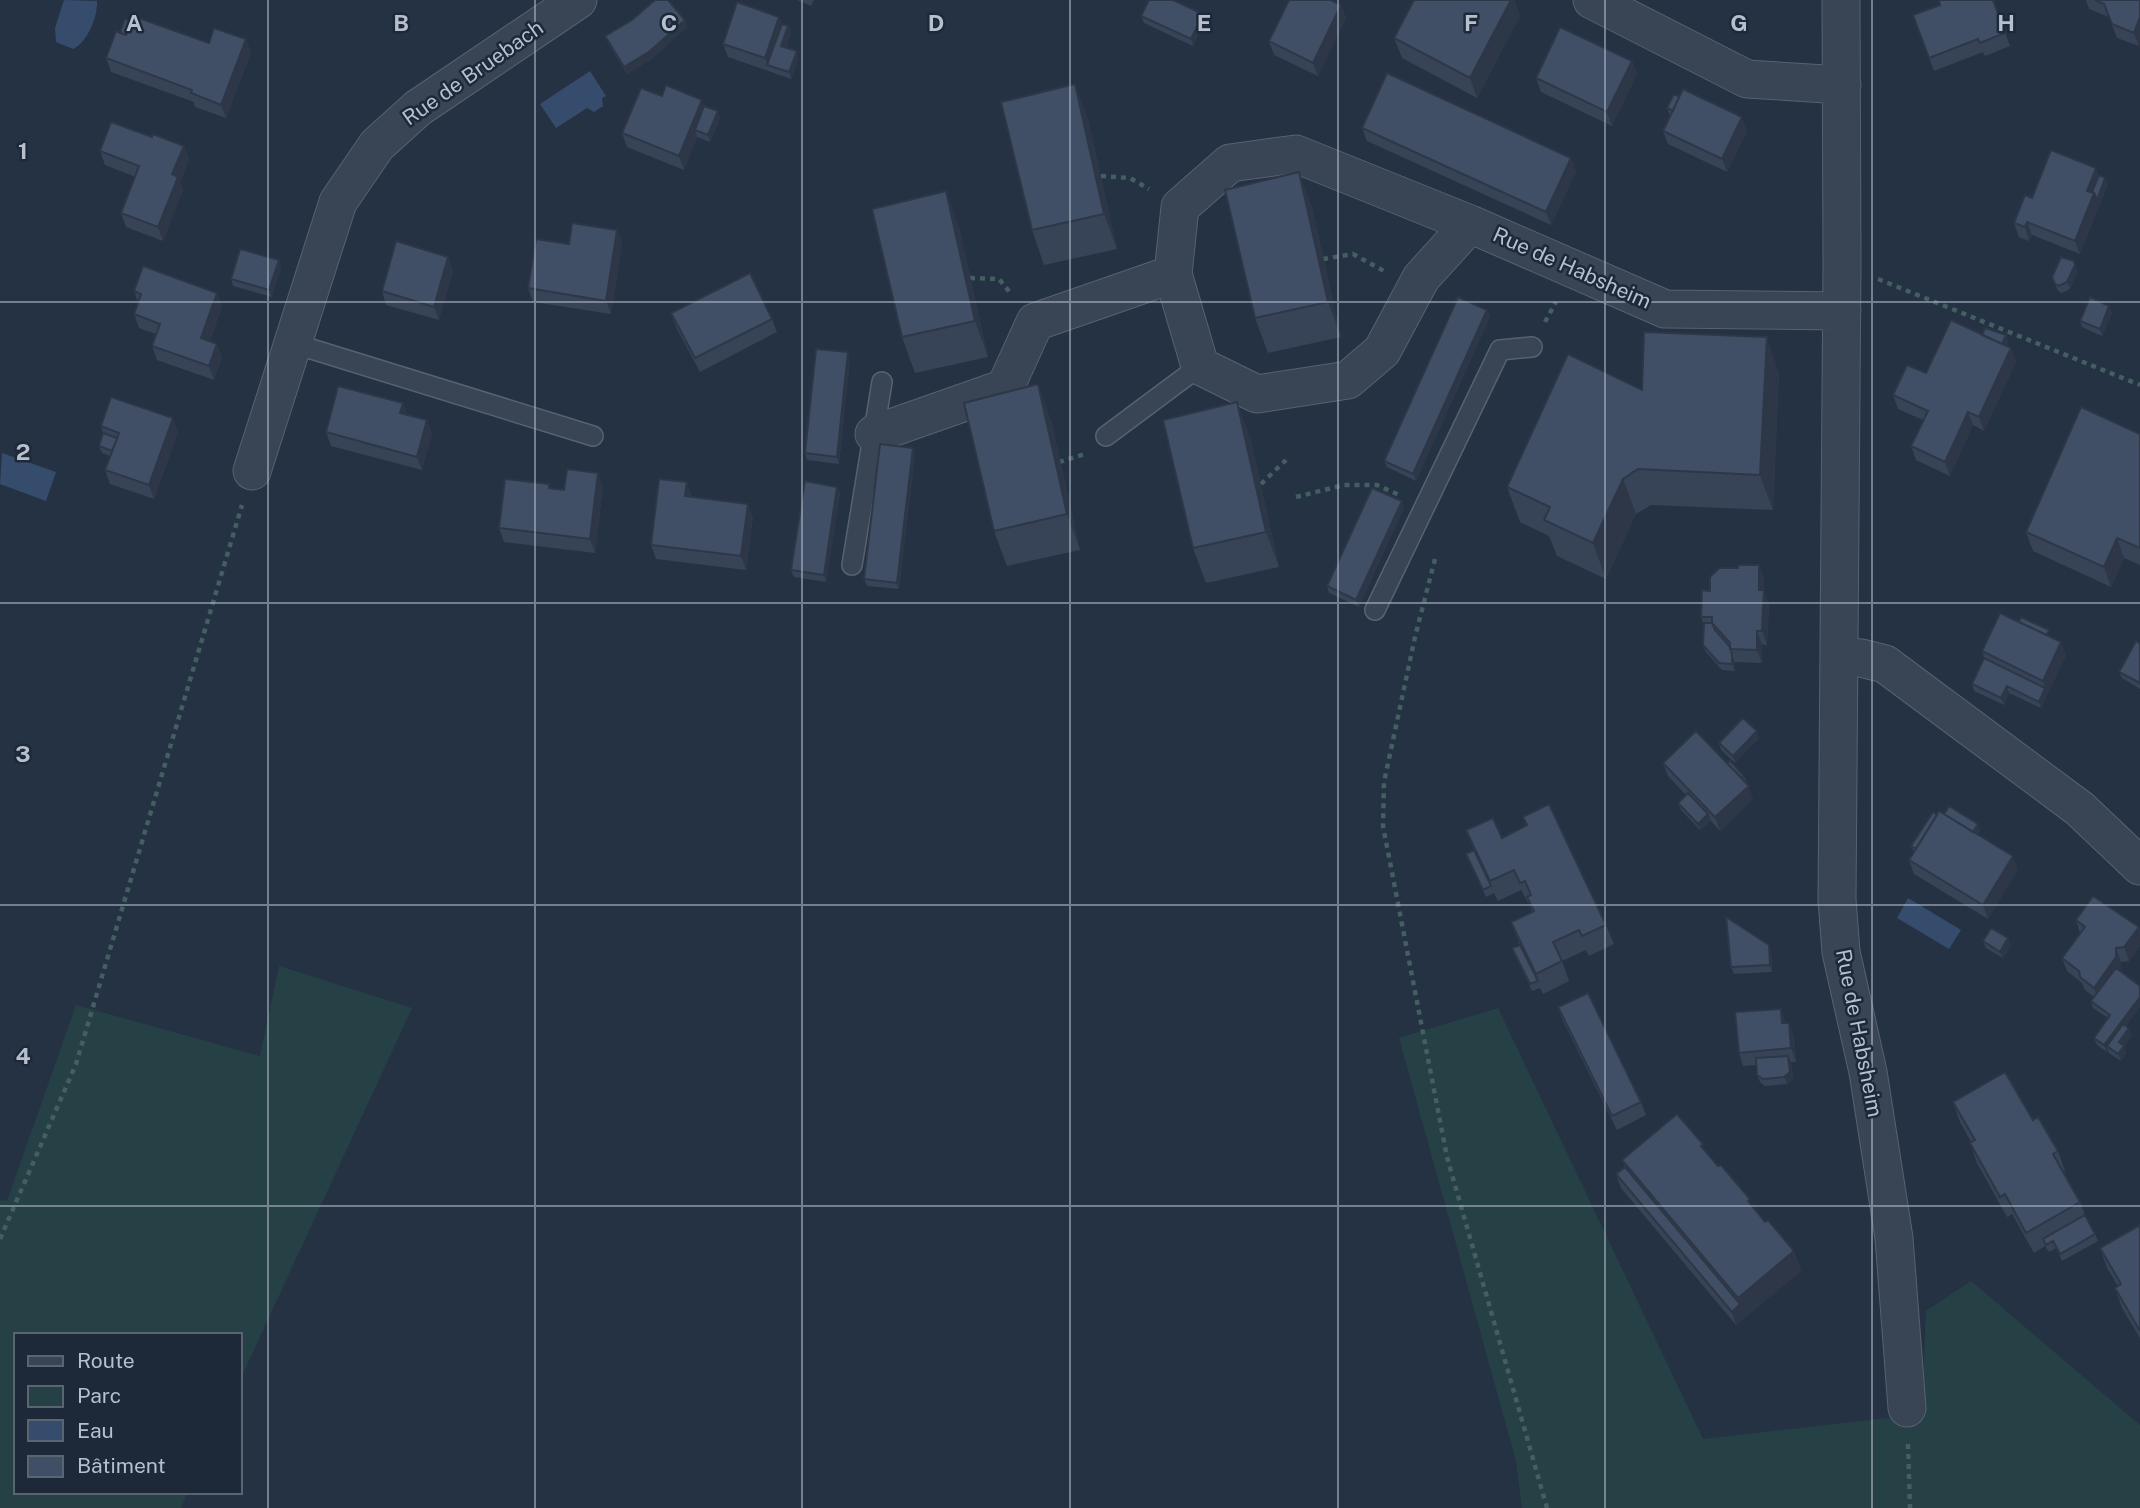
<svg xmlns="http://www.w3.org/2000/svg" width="2140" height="1508" font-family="'Public Sans',sans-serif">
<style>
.green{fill:#264145}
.water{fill:#364c6d}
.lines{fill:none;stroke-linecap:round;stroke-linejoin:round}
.lane-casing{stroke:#576271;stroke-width:22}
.street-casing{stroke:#576271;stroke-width:39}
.path{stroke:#445e61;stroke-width:4.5;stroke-dasharray:5 5;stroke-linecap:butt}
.lane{stroke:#394454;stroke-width:19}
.street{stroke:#394454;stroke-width:37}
.wall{fill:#374457}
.shaded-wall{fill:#2d3747}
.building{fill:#404f65;stroke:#2d3747;stroke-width:2}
.grid{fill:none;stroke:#b6bfcd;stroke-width:2;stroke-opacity:0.55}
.labels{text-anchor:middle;stroke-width:5;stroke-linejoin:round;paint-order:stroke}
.street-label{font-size:21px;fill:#b6bfcd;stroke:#1d2939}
.grid-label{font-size:23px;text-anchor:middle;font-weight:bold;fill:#b6bfcd;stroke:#1d2939;stroke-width:5;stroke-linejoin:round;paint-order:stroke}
</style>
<rect width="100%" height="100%" fill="#243244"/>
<!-- green -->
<path class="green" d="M279 966 412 1008 240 1380V1335H16V1492H188L181 1508H0V1200L7 1201 76 1005 260 1056Z
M1498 1008 1703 1439 1922 1414 1926 1311 1971 1281 2140 1425V1508H1522L1516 1461 1399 1038Z"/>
<!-- water -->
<path class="water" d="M64 0 97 1C98 17 87 43 73 49L56 42 55 28Z
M590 71 606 96 602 98 603 106 594 112 587 108 556 128 540 104Z
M2 453 56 472 46 501 0 484Z
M1908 898 1961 930 1949 949 1897 918Z"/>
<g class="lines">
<defs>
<path id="lane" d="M292 343 593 436
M1106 436 1200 366
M852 565 882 382
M1375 610 1500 350 1532 347"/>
<path id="street" d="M1592 0 1747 79 1842 85
M1841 0 1842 264 1837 900 1841 952 1868 1072 1894 1238 1907 1408
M1173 274 1200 366 1257 394 1348 380 1382 351 1421 278 1470 224
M874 434 1005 388 1035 322 1173 274 1180 207 1230 163 1296 154 1470 224 1665 309 1842 311
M252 471 338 202 377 145 418 108 578 0
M1839 656 1861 658 1885 664 2080 809 2140 866"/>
</defs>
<!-- lane casing -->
<use href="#lane" class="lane-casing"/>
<!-- street casing -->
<use href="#street" class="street-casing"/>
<!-- path -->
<path class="path" d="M1101 176 1130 178 1149 189
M1323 259 1353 254 1384 271
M970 278 999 279 1012 295
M1878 279 2140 385
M1545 322 1556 302
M1059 462 1085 454
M1261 484 1286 460
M1296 497 1344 485H1377L1399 495
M1435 559 1415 637 1384 782 1383 826 1447 1157 1547 1508
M0 1239 76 1064 242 505
M1908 1444 1910 1508"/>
<!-- lane -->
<use href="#lane" class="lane"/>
<!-- street -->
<use href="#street" class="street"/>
</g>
<!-- wall -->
<path class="wall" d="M797 0H814L811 6Z
M1414 0H1514L1520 16 1477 98 1402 58 1394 38Z
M1993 0 2010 46 1985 56 1983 52 1934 71 1913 15Z
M2086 0H2140V43L2139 46 2117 38 2109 17 2089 9Z
M1341 5 1346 18 1318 76 1274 55 1269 41Z
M1141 16 1205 20 1193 46 1144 23Z
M779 17 782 24 788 26 791 33 786 47 799 58 791 79 728 57 723 44Z
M685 20 687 27 653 58 627 74 608 43 605 36Z
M120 33 209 43 246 39 251 53 226 118 195 107 194 102 111 72 106 58Z
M1632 61 1637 74 1612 126 1541 92 1536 78Z
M662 96 702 100 704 106 718 111 720 118 710 142 697 137 684 170 627 147 622 133Z
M1667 108 1747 131 1727 172 1668 144 1663 131 1670 116Z
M1088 119 1117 249 1044 265 1032 230Z
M1362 128 1571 158 1576 172 1551 225 1367 141Z
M152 137 184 146 189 160 180 182 183 190 163 241 126 227 121 213 136 177 105 165 100 151Z
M2099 175 2108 184 2080 254 2032 235 2029 241 2019 237 2014 223 2032 198Z
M1312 207 1341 337 1268 353 1255 318Z
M959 227 988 357 915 373 902 337Z
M617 230 622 243 611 314 533 302 528 288 569 244Z
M448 257 453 271 439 320 386 305 382 291Z
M279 260 281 267 272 297 233 286 231 279Z
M2074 261 2077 272 2070 289 2062 293 2058 291 2052 277Z
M134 291 217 293 222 306 210 341 222 357 214 380 157 360 152 346 156 334 139 328 134 314 138 302Z
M2109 306 2112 313 2102 336 2082 327 2080 321Z
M1487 310 1490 317 1416 481 1387 467 1384 461Z
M671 313 772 319 777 332 700 372 676 327Z
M1982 335H2006L2008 342 2006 346 2011 348 2016 362 1984 431 1973 425 1950 476 1916 460 1911 446 1923 420 1898 409 1893 395Z
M850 359 839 464 807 460 805 453Z
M1779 373 1773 510 1651 505 1636 514 1606 579 1557 556 1549 536 1520 522 1507 487 1642 390Z
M407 415 432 434 422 470 331 446 326 432Z
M1051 420 1080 550 1007 566 994 531Z
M101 426 178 432 154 499 110 484 105 470 110 456 102 453 99 446 103 433Z
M2140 434V565L2124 558 2111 587 2033 551 2026 532Z
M1250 437 1279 567 1206 583 1193 548Z
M915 455 899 589 867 586 864 579Z
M687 482 692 497 753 517 746 570 656 559 651 545Z
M603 486 595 553 504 542 499 528 551 488 564 490Z
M837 487 840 493 826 582 794 577 791 570Z
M1404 508 1359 607 1329 593 1327 586Z
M1759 565 1764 579V592L1769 604 1767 645 1762 644V663L1735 662V671L1722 670 1706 652 1703 645 1704 625 1701 617 1710 591 1738 568Z
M2052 637 2061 642 2066 655 2041 708 2009 693 2004 705 1974 691 1972 684 1984 658 1982 651Z
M2140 643V689L2122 678 2119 672Z
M1759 738 1735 763 1721 750 1719 743Z
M1663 763H1727L1744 776 1753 799 1720 831 1711 821 1700 830 1681 810 1678 803 1686 795 1668 776Z
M1944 814 1978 824 1980 831 1978 834 2018 869 1988 919 1914 874 1909 860 1914 852 1911 846 1937 815Z
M1466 830 1502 838 1606 925 1614 944 1589 956 1586 950 1562 961 1569 981 1543 994 1540 988 1532 991 1512 948 1520 945 1511 922 1532 912 1529 902 1528 903 1521 890 1498 901 1494 893 1486 897 1466 854 1474 850Z
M2076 920 2139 927 2140 931V946L2129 961 2121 962V972L2140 986V1007L2126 1026 2132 1035 2124 1046 2126 1053 2121 1061 2109 1053 2108 1050 2107 1052 2097 1045 2094 1038 2108 1018 2093 1008 2091 1001 2094 997 2085 990 2082 983 2067 971 2062 958 2080 933Z
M1983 941 2011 945 2003 958 1986 948Z
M1771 952 1772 972 1734 974 1731 967Z
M1558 1007 1641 1102 1646 1115 1617 1130 1563 1021Z
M1786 1023 1794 1037 1796 1062H1791L1793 1079 1787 1084 1765 1086 1760 1082 1757 1075V1065L1743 1066 1739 1053Z
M1953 1102 2033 1120 2058 1151 2065 1171 2063 1172 2080 1202 2085 1215 2095 1234 2098 1241 2062 1261 2056 1248 2049 1252 2045 1246 2034 1253 2012 1214 2007 1217 1977 1163 1970 1143 1971 1142 1960 1122Z
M1706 1153 1765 1222 1794 1251 1801 1271 1736 1325 1621 1188 1616 1174 1625 1167 1622 1160Z
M2140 1225V1338L2122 1308 2115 1288 2118 1286 2107 1268 2100 1248Z"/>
<!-- shaded-wall -->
<path class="shaded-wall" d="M1511 0H1514L1520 16 1477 98 1470 78Z
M1341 5 1346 18 1318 76 1313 63Z
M1203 14 1205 20 1193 46 1191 39Z
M779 17 784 31 767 65 765 58Z
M2140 17V43L2139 46 2134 33Z
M685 20 687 27 653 58 627 74 624 67Z
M788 26 791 33 784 52 781 46Z
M246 39 251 53 226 118 221 105Z
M797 51 799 58 791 79 789 72Z
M1632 61 1637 74 1612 126 1607 112Z
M1075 84 1088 119 1117 249 1104 214Z
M702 100 707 113 695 130 697 137 684 170 679 156Z
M718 111 720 118 710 142 708 135Z
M1742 117 1747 131 1727 172 1722 159Z
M184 146 189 160 180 182 183 190 163 241 158 227 172 174Z
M1571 158 1576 172 1551 225 1546 212Z
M2096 168 2101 182 2105 178 2108 184 2080 254 2075 241 2087 191Z
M1299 172 1312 207 1341 337 1328 302Z
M946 191 959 227 988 357 975 321Z
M2027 222 2032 235 2029 241 2025 227Z
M617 230 622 243 611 314 606 301Z
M448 257 453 271 439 320 434 307Z
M279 260 281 267 272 297 269 290Z
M2074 261 2077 272 2070 289 2067 282Z
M217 293 222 306 206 352 201 338Z
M2109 306 2112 313 2102 336 2100 329Z
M1487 310 1490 317 1416 481 1413 474Z
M2006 335 2008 342 2002 356 1999 349Z
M1767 337 1779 373 1773 510 1760 475Z
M217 344 222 357 214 380 209 366Z
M2011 348 2016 362 1984 431 1979 417Z
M848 352 850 359 839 464 837 457Z
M1038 384 1051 420 1080 550 1067 514Z
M1237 402 1250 437 1279 567 1266 532Z
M403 403 408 416 400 413Z
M1968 412 1973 425 1950 476 1945 462Z
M173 418 178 432 154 499 149 485Z
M427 420 432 434 422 470 417 457Z
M913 448 915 455 899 589 897 583Z
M598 473 603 486 595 553 590 539Z
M1623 479 1636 514 1606 579 1593 543Z
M687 482 692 496 690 510 685 496Z
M837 487 840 493 826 582 824 575Z
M1402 501 1404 508 1359 607 1356 600Z
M748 504 753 517 746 570 741 556Z
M2117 538 2124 558 2111 587 2104 567Z
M1759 565 1764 579V592L1769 604 1767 645 1762 631 1759 590Z
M1757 631 1762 644V663L1757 650Z
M2061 642 2066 655 2041 708 2039 702 2045 688 2043 681Z
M1732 655 1735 662V671L1732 664Z
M2007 686 2009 693 2004 705 2001 698Z
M1757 731 1759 738 1735 763 1733 756Z
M1749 786 1753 799 1720 831 1715 817Z
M1708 814 1711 821 1700 830 1698 824Z
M1978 824 1980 831 1974 842 1971 835Z
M2013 856 2018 869 1988 919 1983 905Z
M2139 927 2140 931V946L2129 961 2124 947Z
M2008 938 2011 945 2003 958 2000 952Z
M1769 945 1771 952 1772 972 1770 965Z
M2116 948 2121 962V971L2099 1001 2094 988Z
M2140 997V1007L2110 1048 2107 1046 2108 1050 2107 1052 2104 1045Z
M1781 1009 1786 1023H1782Z
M1789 1023 1794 1037 1796 1062 1791 1048Z
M2129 1028 2132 1035 2124 1046 2126 1053 2121 1061 2118 1054 2119 1042Z
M1788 1056 1791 1062 1793 1079 1787 1084 1784 1077Z
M1794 1251 1801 1271 1736 1325 1732 1312 1740 1304 1738 1298Z"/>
<!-- building -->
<path class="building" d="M655 0H668L685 20 650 51 624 67 605 36 632 20Z
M1149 0H1173L1203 14 1191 39 1141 16Z
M1289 0H1331L1341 5 1313 63 1269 41Z
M1414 0H1511L1470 78 1394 38Z
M1939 0H1993L2005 33 1980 43 1978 39 1929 58 1913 15 1940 5Z
M2095 0H2140V17L2134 33 2112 24 2104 4Z
M737 2 779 17 765 58 723 44Z
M133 16 209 43 214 28 246 39 221 105 191 93 192 90 106 58 116 31 126 35Z
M125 19 132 21 126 35 120 33Z
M782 24 788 26 781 46 797 51 789 72 767 65Z
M1560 27 1632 61 1607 112 1536 78Z
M1387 73 1571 158 1546 212 1362 128Z
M1075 84 1104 214 1032 230 1001 102Z
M666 85 702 100 679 156 622 133 641 88 662 96Z
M1683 89 1742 117 1722 159 1663 131Z
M1674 94 1679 97 1673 111 1667 108Z
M704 106 718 111 708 135 695 130Z
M111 122 152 137 153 134 184 146 172 174 178 177 158 227 121 213 139 166 100 151Z
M2051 150 2096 168 2087 191 2094 193 2075 241 2027 222 2025 227 2014 223 2025 195 2032 198Z
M1299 172 1328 302 1255 318 1225 190Z
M2099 175 2105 178 2097 200 2094 193 2092 192Z
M946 191 975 321 902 337 872 209Z
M572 223 617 230 606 301 528 288 536 239 569 244Z
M396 241 448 257 434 307 382 291Z
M240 249 279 260 269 290 231 279Z
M2061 257 2074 261 2075 265 2067 282 2059 286 2055 284 2052 277Z
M143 266 217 293 201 338 217 344 209 366 152 346 160 324 134 314 141 294 134 291Z
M750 273 772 319 695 358 671 313Z
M1458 297 1487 310 1413 474 1384 461Z
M2090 297 2109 306 2100 329 2080 321Z
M1951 320 2011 348 1979 417 1968 412 1945 462 1911 446 1928 411 1893 395 1907 365 1926 373Z
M1985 328 2006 335 2002 344 1982 335Z
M1644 332 1767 337 1760 475 1638 469 1623 479 1593 543 1544 520 1550 507 1507 487 1568 354 1642 390Z
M816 349 848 352 837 457 805 453Z
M1038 384 1067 514 994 531 964 403Z
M338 386 403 403 400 413 427 420 417 457 326 432Z
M111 397 173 418 149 485 105 470 119 433 101 426Z
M1237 402 1266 532 1193 548 1163 420Z
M2081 407 2140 434V548L2117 538 2104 567 2026 532Z
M103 433 117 438 112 451 99 446Z
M880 444 913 448 897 583 864 579Z
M567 469 598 473 590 539 499 528 505 479 549 484V488L564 490Z
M659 479 687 482 685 496 748 504 741 556 651 545Z
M805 481 837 487 824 575 791 570Z
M1372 488 1402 501 1356 600 1327 586Z
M1738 565H1759V590H1764L1763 609 1762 631H1757V650L1730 649V643L1712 623V617H1701L1702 590 1710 591V577L1719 568H1738Z
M2000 613 2061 642 2043 681 1982 651Z
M2021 617 2049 630 2047 635 2019 622Z
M1704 623H1712L1715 630 1730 647 1732 655V664L1719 663 1703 645Z
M2136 641 2140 643V683L2119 672Z
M1984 658 2045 688 2039 702 2007 686 2001 698 1972 684Z
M1743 718 1757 731 1733 756 1719 743Z
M1696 731 1749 786 1715 817 1663 763Z
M1730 761 1744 776 1742 778 1727 763Z
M1688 793 1708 814 1698 824 1678 803Z
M1549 804 1606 925 1582 936 1579 930 1553 942 1562 961 1536 974 1511 922 1534 911 1527 897 1531 895 1525 881 1520 883 1514 870 1490 881 1466 830 1493 818 1502 838 1527 825 1523 817Z
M1949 806 1978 824 1973 832 1944 814Z
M1939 811 2013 856 1983 905 1909 860Z
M1933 812 1937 815 1916 849 1911 846Z
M1474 850 1491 886 1483 890 1466 854Z
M2093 896 2139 927 2124 947 2116 948V957L2094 988 2080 977 2079 971 2062 958 2085 927 2076 920Z
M1726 917 1769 945 1770 965 1731 967Z
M1991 928 2008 938 2000 952 1983 941Z
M1520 945 1538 981 1530 984 1512 948Z
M2116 968 2140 986V997L2104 1045 2094 1038 2110 1015 2091 1001Z
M1588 993 1641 1102 1612 1116 1558 1007Z
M1781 1009 1782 1023H1789L1791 1048 1739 1053 1735 1012Z
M2123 1024 2129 1028 2119 1042 2124 1046 2118 1054 2107 1046Z
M1788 1056 1790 1072 1784 1077 1763 1079 1757 1075 1756 1058Z
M2005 1072 2033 1120 2038 1117 2058 1151 2053 1154 2080 1202 2026 1233 2005 1194 2000 1197 1970 1143 1975 1140 1953 1102Z
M1677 1114 1703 1144 1701 1146 1718 1166 1721 1165 1750 1199 1748 1201 1765 1222 1768 1220 1794 1251 1738 1298 1622 1160Z
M1625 1167 1740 1304 1732 1312 1616 1174Z
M2085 1215 2095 1234 2060 1254 2053 1241 2046 1245 2043 1239Z
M2140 1225V1331L2115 1288 2121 1284 2100 1248Z"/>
<!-- grid -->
<path class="grid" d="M268 0V1508M535 0V1508M802 0V1508M1070 0V1508M1338 0V1508M1605 0V1508M1872 0V1508M0 302H2140M0 603H2140M0 905H2140M0 1206H2140"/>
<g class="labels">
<!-- street labels -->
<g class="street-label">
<text transform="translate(473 73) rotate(-35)" y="7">Rue de Bruebach</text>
<text transform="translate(1572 268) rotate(24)" y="7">Rue de Habsheim</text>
<text transform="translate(1859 1033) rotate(79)" y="7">Rue de Habsheim</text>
</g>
</g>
<g class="grid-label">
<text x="134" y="31">A</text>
<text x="401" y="31">B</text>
<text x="669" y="31">C</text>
<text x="936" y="31">D</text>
<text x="1204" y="31">E</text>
<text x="1471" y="31">F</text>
<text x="1739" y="31">G</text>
<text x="2006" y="31">H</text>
<text x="23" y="159">1</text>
<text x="23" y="460">2</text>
<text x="23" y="762">3</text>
<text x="23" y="1064">4</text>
</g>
<!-- legend -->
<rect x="14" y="1333" width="228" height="161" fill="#1d2939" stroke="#5a6574" stroke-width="2"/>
<rect x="28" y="1356" width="35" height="10" fill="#394454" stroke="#5a6574" stroke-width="2"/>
<text x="77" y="1368" font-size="21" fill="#b6bfcd">Route</text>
<rect x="28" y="1386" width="35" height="21" fill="#264145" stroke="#5a6574" stroke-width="2"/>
<text x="77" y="1403" font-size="21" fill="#b6bfcd">Parc</text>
<rect x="28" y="1420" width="35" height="21" fill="#364c6d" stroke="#5a6574" stroke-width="2"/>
<text x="77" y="1438" font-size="21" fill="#b6bfcd">Eau</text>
<rect x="28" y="1456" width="35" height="21" fill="#404f65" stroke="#5a6574" stroke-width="2"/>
<text x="77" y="1473" font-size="21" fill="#b6bfcd">Bâtiment</text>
</svg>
